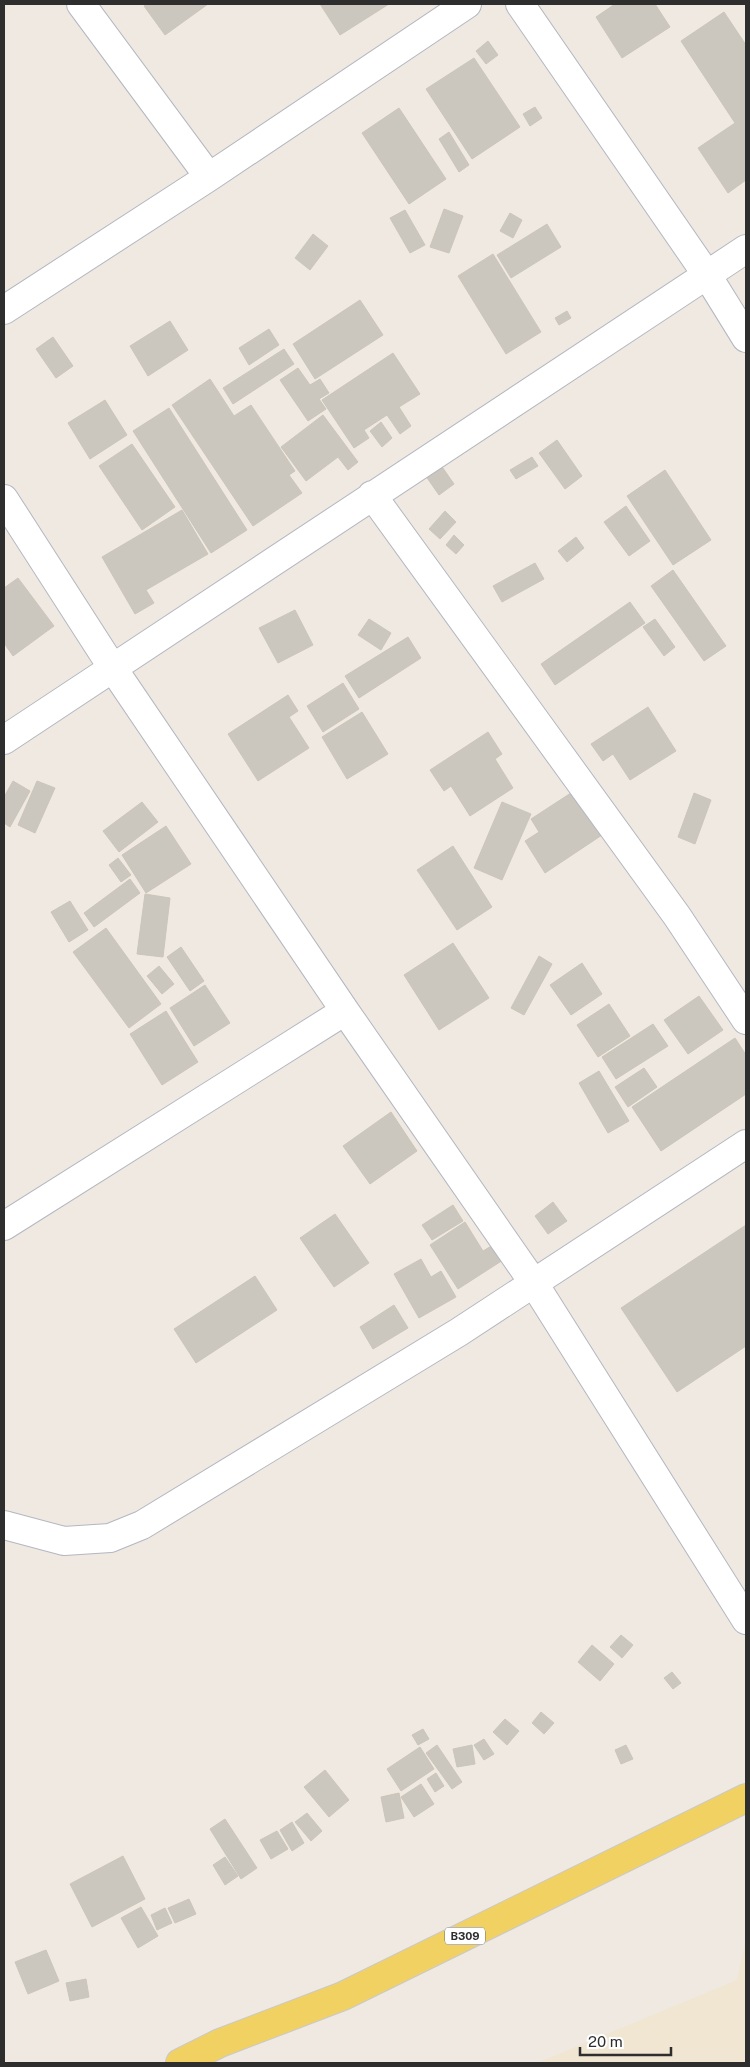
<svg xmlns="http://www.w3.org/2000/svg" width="750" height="2067" font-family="'Public Sans',sans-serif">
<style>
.education{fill:#f0e6d1}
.building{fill:#cbc7bf;stroke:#cbc5ba}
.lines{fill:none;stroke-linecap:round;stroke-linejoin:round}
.minor-casing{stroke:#b4b7c1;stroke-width:30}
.primary-casing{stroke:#c9c9c9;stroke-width:30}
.minor{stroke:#fff;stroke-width:28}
.primary{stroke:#f2d163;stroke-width:28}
.labels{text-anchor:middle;stroke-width:4;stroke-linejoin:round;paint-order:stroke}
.shield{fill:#fff;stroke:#6d6d6d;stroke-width:1}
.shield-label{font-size:11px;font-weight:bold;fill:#2e2e2e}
</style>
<rect width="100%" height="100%" fill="#efe9e1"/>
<!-- education -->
<path class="education" d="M746 1939V2063H537L737 1980Z"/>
<!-- building -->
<path class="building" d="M148 4H208L165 35 144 6Z
M320 4H389L340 35Z
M615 4H655L670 27 622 58 596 17Z
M724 12 746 45V180L728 193 698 148 735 123 681 41Z
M488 41 498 55 486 64 476 51Z
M474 58 520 127 472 159 426 89Z
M535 107 542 118 530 126 523 114Z
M399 108 446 179 409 204 362 133Z
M449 132 469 165 459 172 439 139Z
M444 209 463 216 449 253 430 247Z
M405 210 425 245 410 253 390 218Z
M510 213 522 220 513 238 500 231Z
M547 224 561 247 511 278 497 255Z
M313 234 328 246 310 270 295 258Z
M493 254 541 332 506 354 458 276Z
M360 300 383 335 315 379 293 344Z
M567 311 571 318 559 325 555 318Z
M170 321 188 350 148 376 130 346Z
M269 329 279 345 249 365 239 348Z
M53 337 73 366 56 378 36 349Z
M284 349 294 364 233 404 223 388Z
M393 353 420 394 399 407 411 426 400 434 387 415 364 430 369 438 354 448 322 400Z
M298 368 310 385 320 379 329 393 319 399 326 409 308 421 280 380Z
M210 379 234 416 251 405 295 471 289 475 302 493 253 526 172 405Z
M105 400 127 435 90 459 68 423Z
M169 408 247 530 211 553 133 431Z
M323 415 358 462 348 470 338 457 306 481 281 447Z
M381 422 392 438 382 447 370 431Z
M557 440 582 476 565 489 539 453Z
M132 444 175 507 142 530 99 466Z
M532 457 538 466 516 479 510 470Z
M438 461 454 484 439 495 423 472Z
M665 470 711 540 673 565 627 496Z
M626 506 650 541 629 556 604 522Z
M182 510 208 554 146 590 154 603 135 614 102 557Z
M445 511 456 522 440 539 429 529Z
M454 535 464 545 456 554 446 545Z
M576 537 584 548 567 562 558 551Z
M535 563 544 579 502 602 493 586Z
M673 570 726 646 704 661 651 586Z
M18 578 54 626 13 656 4 643V588Z
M630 602 645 623 555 685 541 664Z
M295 610 313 645 278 663 259 628Z
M369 619 391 633 381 650 358 635Z
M655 619 675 647 664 656 643 627Z
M408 637 421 658 359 698 345 676Z
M343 683 359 709 323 732 307 706Z
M288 695 298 711 289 717 309 748 258 781 228 734Z
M648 707 676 751 630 780 613 754 603 761 591 744Z
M362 712 388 754 347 779 322 737Z
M488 732 502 754 495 759 513 788 470 816 451 786 444 791 430 770Z
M13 781 30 791 10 827 4 823V797Z
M37 781 55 788 35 833 18 825Z
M574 791 602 835 545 873 525 841 539 832 531 819Z
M694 793 711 800 695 844 678 837Z
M142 802 158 822 119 852 103 831Z
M502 802 531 814 502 880 474 868Z
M166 826 191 864 146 893 122 855Z
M453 846 492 907 457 930 417 870Z
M118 858 131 875 121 882 109 865Z
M130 879 140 893 94 927 84 913Z
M145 894 170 898 163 957 137 954Z
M70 901 88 930 69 942 51 912Z
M106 928 161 1004 129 1028 73 952Z
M453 943 489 998 439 1030 404 975Z
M181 947 204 981 190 991 167 957Z
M539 956 552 964 524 1015 511 1008Z
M582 963 602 994 571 1015 550 985Z
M159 966 174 984 162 994 147 976Z
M205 985 230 1023 194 1046 170 1008Z
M699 996 723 1030 688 1054 664 1020Z
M609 1004 630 1036 598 1057 577 1025Z
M166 1011 198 1062 162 1085 130 1034Z
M653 1024 668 1046 616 1079 602 1057Z
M735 1038 746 1055V1094L661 1151 632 1107Z
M644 1068 657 1087 628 1107 615 1087Z
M599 1071 629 1121 608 1133 579 1083Z
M391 1112 417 1151 370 1184 343 1146Z
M553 1202 567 1221 548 1234 535 1216Z
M453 1205 463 1221 432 1240 422 1225Z
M335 1214 369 1263 334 1287 300 1238Z
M465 1222 483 1251 493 1245 503 1260 458 1289 430 1245Z
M746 1225V1346L677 1392 621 1308Z
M421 1259 431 1277 441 1271 456 1297 419 1318 394 1274Z
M255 1276 277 1310 196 1363 174 1329Z
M394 1305 408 1328 373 1349 360 1327Z
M621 1635 633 1645 622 1658 610 1647Z
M592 1645 614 1664 600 1681 578 1662Z
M672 1672 681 1683 673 1689 664 1678Z
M541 1712 554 1723 544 1734 532 1723Z
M505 1719 519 1731 507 1745 493 1732Z
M423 1729 429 1739 418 1745 412 1735Z
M484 1739 494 1754 484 1760 474 1745Z
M437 1745 462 1782 452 1789 426 1753Z
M472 1745 475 1764 457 1767 453 1749Z
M626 1745 633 1759 621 1764 615 1750Z
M420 1747 434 1769 401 1791 387 1769Z
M325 1770 349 1800 329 1817 304 1787Z
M436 1773 444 1786 435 1792 427 1779Z
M421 1784 434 1804 414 1817 401 1797Z
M399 1793 404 1818 386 1822 381 1797Z
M307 1813 322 1831 311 1841 295 1822Z
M225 1819 257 1868 241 1879 210 1829Z
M292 1822 304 1843 292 1851 280 1830Z
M277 1831 288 1849 271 1859 260 1840Z
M123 1856 145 1899 92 1927 70 1884Z
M225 1857 238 1876 225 1885 213 1865Z
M189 1899 196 1914 175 1923 168 1908Z
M141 1907 158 1936 138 1948 121 1918Z
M165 1908 172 1923 157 1930 151 1915Z
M46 1950 59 1981 28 1994 15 1962Z
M86 1979 89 1997 70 2001 66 1983Z"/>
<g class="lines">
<defs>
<path id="minor" d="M81 4 209 177
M520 4 707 275 746 338
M4 310 209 177 467 4
M372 495 677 916 746 1020
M4 499 112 667 345 1011 533 1282 746 1620
M4 740 746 249
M4 1226 345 1011
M4 1525 64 1541 110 1538 142 1525 459 1332 746 1144"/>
<path id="primary" d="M180 2063 220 2043 343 1996 746 1798"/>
</defs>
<!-- minor casing -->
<use href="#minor" class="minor-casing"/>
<!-- primary casing -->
<use href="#primary" class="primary-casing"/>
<!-- minor -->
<use href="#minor" class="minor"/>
<!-- primary -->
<use href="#primary" class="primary"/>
</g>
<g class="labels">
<!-- shield labels -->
<rect class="shield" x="445" y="1927.5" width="40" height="17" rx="4"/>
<g class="shield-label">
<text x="465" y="1940">B309</text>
</g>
</g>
<!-- border -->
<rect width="750" height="2067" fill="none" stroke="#2e2e2e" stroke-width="10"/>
<!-- scale -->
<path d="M580 2047v8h91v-8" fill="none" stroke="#2e2e2e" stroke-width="2.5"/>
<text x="588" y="2047" font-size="15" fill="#2e2e2e" stroke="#ffffff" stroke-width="4" paint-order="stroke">20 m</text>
</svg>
